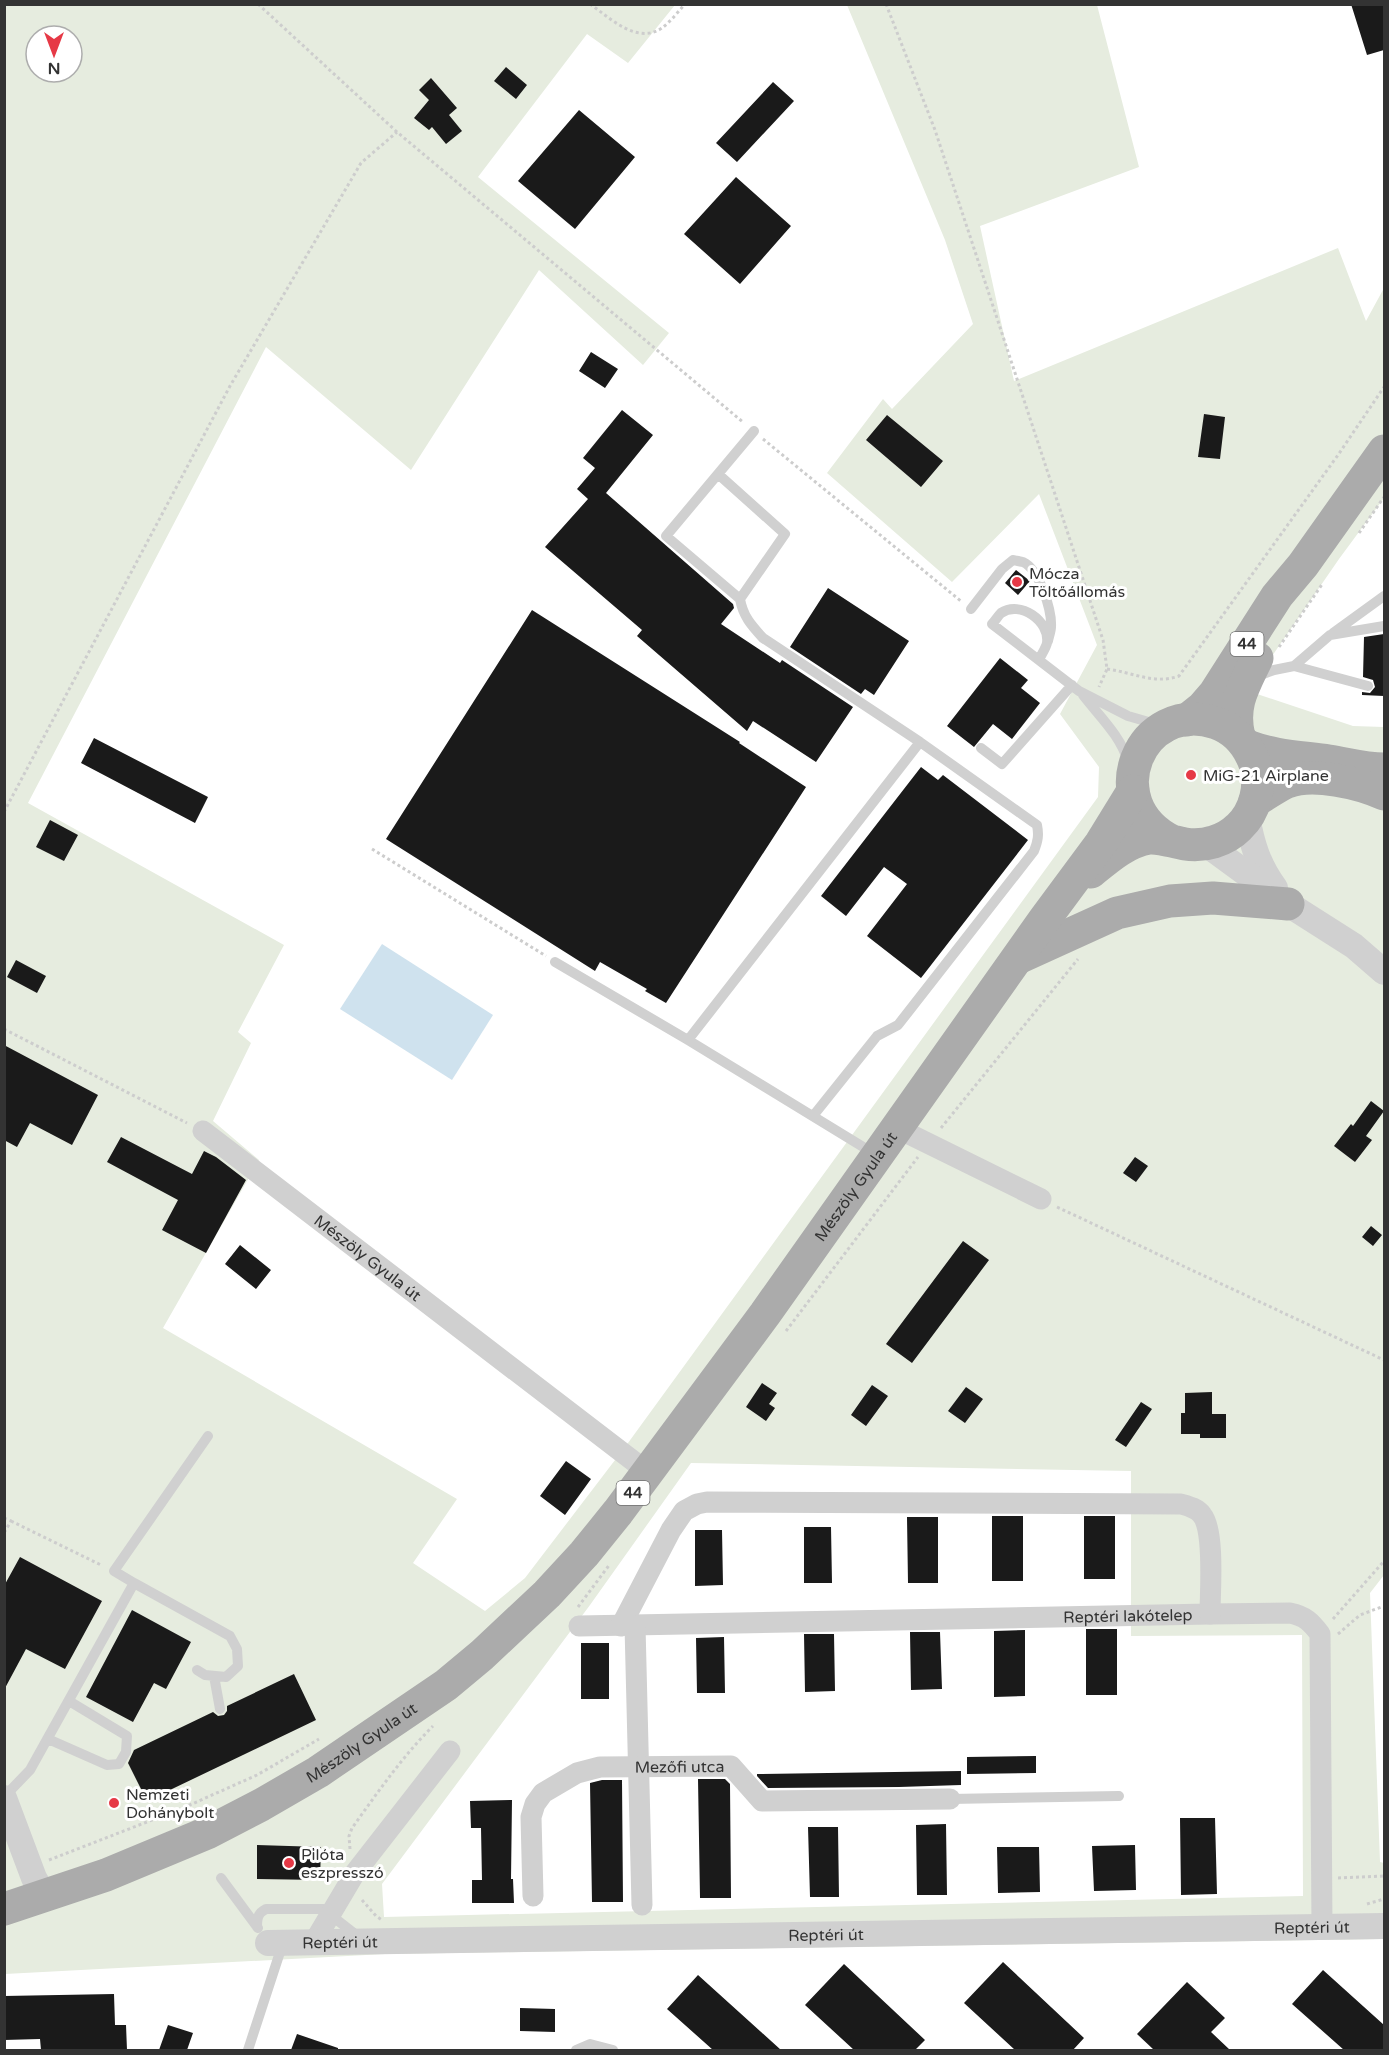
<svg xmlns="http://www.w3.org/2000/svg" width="1389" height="2055" font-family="'Varela Round',sans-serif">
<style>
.green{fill:#e6ecdf;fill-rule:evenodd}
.water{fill:#cfe2ee}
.building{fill:#1a1a1a}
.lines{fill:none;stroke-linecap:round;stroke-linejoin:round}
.path{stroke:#cdcdcd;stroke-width:3;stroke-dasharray:3 3;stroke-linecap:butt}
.service{stroke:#d0d0d0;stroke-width:10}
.minor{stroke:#d0d0d0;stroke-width:21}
.tertiary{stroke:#d0d0d0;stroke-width:26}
.primary{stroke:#ababab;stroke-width:33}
.poi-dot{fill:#e63946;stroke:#fff;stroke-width:2}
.labels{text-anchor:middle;stroke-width:6;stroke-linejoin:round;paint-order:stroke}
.shield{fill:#fff;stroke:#707070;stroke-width:1.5}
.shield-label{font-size:15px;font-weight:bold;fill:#333}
.poi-label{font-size:16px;fill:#333;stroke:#fff;text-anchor:start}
.street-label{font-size:16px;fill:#333;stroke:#fff}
</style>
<rect width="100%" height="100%" fill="#fff"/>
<!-- green -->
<path class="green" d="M5 5H675L628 63 587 34 478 177 669 333 643 365 539 270 411 470 266 347 28 803 284 945 238 1032 251 1043 213 1121 259 1160 163 1328 457 1499 413 1563 485 1611 525 1578 628 1443 1098 797 1099 767 1060 714 1097 645 1039 494 952 582 827 473 883 399 892 409 973 324 945 240 847 5H1097L1139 167 980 226 1014 381 1338 248 1366 321 1384 288V498L1339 559 1248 691 1353 726 1384 727V1575L1370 1593 1380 1862 1384 1863V1939L385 1954 5 1974ZM36 36H72V72H36ZM691 1463 1131 1471V1636L1302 1635 1303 1896 384 1917 382 1884 590 1605Z"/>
<!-- water -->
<path class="water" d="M382 944 493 1015 452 1080 340 1009Z"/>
<!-- building -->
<path class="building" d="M1351 4H1384V50L1367 55Z
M506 67 527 85 516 99 494 81Z
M431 78 457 108 449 115 462 131 446 144 432 127 429 130 414 118 429 100 419 90Z
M773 82 794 101 737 162 716 143Z
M579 110 635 157 575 229 518 181Z
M736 177 791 226 740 284 684 234Z
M591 352 618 369 605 388 579 371Z
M622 410 653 435 606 493 733 604 734 608 721 624 780 663 782 660 853 707 816 762 753 721 747 731 637 636 642 630 545 547 588 499 577 489 595 468 583 458Z
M1204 414 1225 417 1220 459 1198 457Z
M887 415 943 461 921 487 866 440Z
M1016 570 1030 581 1018 595 1005 583Z
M828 588 909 641 874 695 865 689 861 694 790 647Z
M532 610 740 742 739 743 806 787 666 1003 645 991 647 989 600 962 595 971 386 839Z
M1384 634V696L1362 695V692L1370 693 1375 687 1373 680 1363 677 1364 637Z
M1000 658 1028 680 1021 688 1040 703 1012 739 993 724 974 747 947 726Z
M94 738 208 797 195 823 81 763Z
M921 767 938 780 943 775 1028 840 921 978 867 936 907 884 884 867 846 916 821 896Z
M50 820 78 835 64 861 36 847Z
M16 960 46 976 37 993 7 977Z
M4 1045 98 1095 72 1145 30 1123 17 1147 4 1140Z
M1371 1101 1384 1111 1366 1136 1372 1140 1355 1162 1334 1146 1351 1124 1353 1126Z
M121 1137 192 1174 204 1151 216 1157 246 1180 206 1253 162 1230 178 1200 107 1162Z
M1135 1157 1148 1166 1136 1182 1123 1173Z
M1371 1226 1382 1235 1373 1246 1362 1237Z
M963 1241 989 1260 912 1363 886 1344Z
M240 1245 271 1270 256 1289 225 1264Z
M762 1383 777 1393 769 1404 775 1408 766 1421 746 1407Z
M872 1385 888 1396 866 1426 851 1415Z
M966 1387 983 1399 965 1423 948 1411Z
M1212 1392V1414H1226V1438H1200V1434H1181V1413H1185V1393Z
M1141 1402 1152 1409 1126 1447 1115 1440Z
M566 1461 591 1479 565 1515 540 1496Z
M992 1516H1023V1581H992Z
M1084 1516H1115V1579H1084Z
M907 1517H938V1583H908Z
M804 1527H831L832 1583H804Z
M695 1530H722L723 1585 695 1586Z
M20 1557 102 1601 65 1669 26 1649 4 1690V1586Z
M132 1610 191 1642 166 1689 154 1683 133 1722 86 1697Z
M1086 1629H1117V1695H1086Z
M1025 1630V1696L994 1697V1631Z
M910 1632H940L942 1689 911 1690Z
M804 1634H834L835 1691 805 1692Z
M724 1637 725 1693H697L696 1638Z
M581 1643H609V1699H581Z
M294 1674 316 1720 147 1801 128 1763 134 1750 213 1712 218 1716 224 1715 227 1711V1706Z
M1036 1756V1773L967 1774V1757Z
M961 1771V1785L899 1787 768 1788 757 1776V1774Z
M698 1779H725L730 1784 731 1898H700Z
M602 1780H622L623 1902H592L590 1783Z
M512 1800 511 1879H513L514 1903H472V1880H482L481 1828H471L470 1801Z
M1180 1818H1215L1217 1894 1181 1895Z
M946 1824 947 1895H917L916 1825Z
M808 1827H838L839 1897H810Z
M257 1845 321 1847 320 1880 257 1879Z
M1135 1845 1136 1890 1094 1891 1092 1846Z
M997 1847H1039L1040 1892 998 1893Z
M1003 1962 1084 2038 1073 2050H1015L964 2003Z
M844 1964 925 2040 915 2050H854L805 2005Z
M1323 1970 1384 2025V2050H1344L1292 2004Z
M698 1975 781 2050H713L667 2009Z
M1187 1982 1225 2018 1211 2032 1230 2050H1154L1137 2034Z
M114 1994 115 2025H126L127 2050H41L40 2039 4 2040V1996Z
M520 2008 555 2009V2032L520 2031Z
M168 2025 193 2033 187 2050H159Z
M297 2034 338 2048V2050H291Z"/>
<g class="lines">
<!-- path -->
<path class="path" d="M258 4 397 132 744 423
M590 4C610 18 637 45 662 28 670 22 678 12 685 4
M886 4 935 130 1103 640 1107 669 1099 687
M763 439 962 602
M1359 533 1384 497
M1279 647 1323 583
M1107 669C1132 672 1154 685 1179 676L1338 455 1384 387
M4 812 230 386 361 163 397 132
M372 849 546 956
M4 1029 187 1123
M941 1128 1078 959
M1057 1207 1384 1360
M786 1331 918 1157
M4 1518 11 1521 4 1533
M11 1521 101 1565
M578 1607 610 1564
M1333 1619 1384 1561
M1338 1634 1360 1615 1384 1606
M350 1849 349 1836 352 1828C378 1792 402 1757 433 1726
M49 1860 183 1808 257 1775 319 1739
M1338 1878 1384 1876
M362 1900 376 1916 382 1920
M1367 1904 1384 1899"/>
<!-- service -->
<path class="service" d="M754 431 666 536 740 599C743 616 751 625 763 638L920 742 1037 825C1039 835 1038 841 1034 851L898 1025 877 1036 813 1116
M718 474 785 534 740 599
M971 609 1002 569 1013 560C1014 560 1022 562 1023 562 1039 569 1052 610 1051 627 1051 631 1049 636 1048 641
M1333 633 1384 596
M1039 660C1041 655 1046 648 1047 643 1050 621 1020 600 1001 613 998 616 995 621 992 624L1079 691 1128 716 1159 725
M1294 666 1330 635 1384 626
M1258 676 1274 670 1294 666 1368 686
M1083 695C1099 716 1121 736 1128 762
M981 748 1002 764 1072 685
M555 962 688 1040 873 1153
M688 1040 920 742
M134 1583 230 1636 237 1649 238 1666 226 1677 205 1675 197 1670
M214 1676 220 1709
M48 1739 107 1765 119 1764 126 1752 127 1736 69 1701
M4 1797 30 1770 134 1583 114 1571 208 1436
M950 1799 1119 1796
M221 1878 258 1928
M257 1927C257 1918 258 1913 266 1909H323L360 1938
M248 2050 283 1943
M576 2050 590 2044 613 2050"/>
<!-- minor -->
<g class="minor">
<path d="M897 1128 1041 1199"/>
<path id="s1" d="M203 1131 649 1473"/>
<path id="s2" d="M579 1626 1210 1614 1290 1613C1305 1616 1311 1622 1320 1634L1322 1928"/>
<path d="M621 1626 671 1530 684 1511 697 1504 707 1502 1181 1504C1188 1506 1197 1508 1202 1515 1215 1531 1210 1592 1210 1614"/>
<path d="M635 1626 642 1905"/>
<path id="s3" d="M533 1896 531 1817 535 1804 543 1793 577 1773 600 1767 731 1766 762 1801 950 1799"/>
<path d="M314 1942 355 1873 450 1751"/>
</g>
<!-- tertiary -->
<g class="tertiary">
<path d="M1247 817C1252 844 1258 865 1275 888"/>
<path d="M1206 844 1288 904 1354 946 1384 972"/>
<path d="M4 1798 34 1878 45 1897"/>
<path id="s4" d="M268 1943 1384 1926"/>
</g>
<!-- primary -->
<g class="primary">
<path d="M1187 720 1202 708 1215 693 1277 596 1303 565 1384 451"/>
<path d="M1239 737C1231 705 1244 686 1257 658"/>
<path d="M1247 746C1273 756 1301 757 1329 761 1348 764 1365 769 1384 769"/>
<path d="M1255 801C1265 795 1276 787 1287 782 1313 772 1360 783 1384 794"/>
<path d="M1091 872C1108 858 1126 842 1149 838 1160 837 1173 842 1185 844 1204 847 1225 841 1239 827 1255 812 1262 786 1255 764 1248 745 1236 730 1216 723 1140 698 1096 803 1172 841"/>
<path d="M1018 958 1117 913 1170 901 1213 898 1288 904"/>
<path id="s5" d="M4 1909 106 1875 207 1833 261 1805 318 1772 446 1685 482 1655 547 1594 584 1554 618 1512 765 1314 1044 920 1101 843 1133 791"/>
</g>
</g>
<!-- markers -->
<g class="poi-dot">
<circle cx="1017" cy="582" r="6"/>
<circle cx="1191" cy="775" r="6"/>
<circle cx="114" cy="1803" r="6"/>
<circle cx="289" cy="1863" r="6"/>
</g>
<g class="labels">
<!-- shield labels -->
<g class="shield">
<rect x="1230.5" y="632" width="33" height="24" rx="4.5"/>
<rect x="616.5" y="1481" width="33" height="24" rx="4.5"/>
</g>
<g class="shield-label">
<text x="1247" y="649">44</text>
<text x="633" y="1498">44</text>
</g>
<!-- poi labels -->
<g class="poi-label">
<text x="1029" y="579">Mócza<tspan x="1029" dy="18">Töltőállomás</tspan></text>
<text x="1203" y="781">MiG-21 Airplane</text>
<text x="126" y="1800">Nemzeti<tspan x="126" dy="18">Dohánybolt</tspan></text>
<text x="301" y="1860">Pilóta<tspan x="301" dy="18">eszpresszó</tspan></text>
</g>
<!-- street labels -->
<g class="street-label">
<text dy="6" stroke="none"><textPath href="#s5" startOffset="1146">Mészöly Gyula út</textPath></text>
<text dy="6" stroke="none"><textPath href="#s1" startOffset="208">Mészöly Gyula út</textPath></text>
<text dy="6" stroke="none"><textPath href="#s2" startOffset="549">Reptéri lakótelep</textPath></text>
<text dy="6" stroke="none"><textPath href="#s5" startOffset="396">Mészöly Gyula út</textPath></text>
<text dy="6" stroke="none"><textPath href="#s3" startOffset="249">Mezőfi utca</textPath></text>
<text dy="6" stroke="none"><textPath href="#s4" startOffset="1044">Reptéri út</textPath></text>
<text dy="6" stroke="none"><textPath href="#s4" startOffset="558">Reptéri út</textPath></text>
<text dy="6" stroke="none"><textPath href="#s4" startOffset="72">Reptéri út</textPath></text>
</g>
</g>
<!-- border -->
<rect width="1389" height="2055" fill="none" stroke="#333333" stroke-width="12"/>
<!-- north arrow -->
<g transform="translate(54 54) rotate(180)"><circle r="28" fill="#ffffff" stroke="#adadad" stroke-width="1.5"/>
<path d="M0-4.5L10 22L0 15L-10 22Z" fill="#e63946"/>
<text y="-9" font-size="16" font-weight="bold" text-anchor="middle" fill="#333333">N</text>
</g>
</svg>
